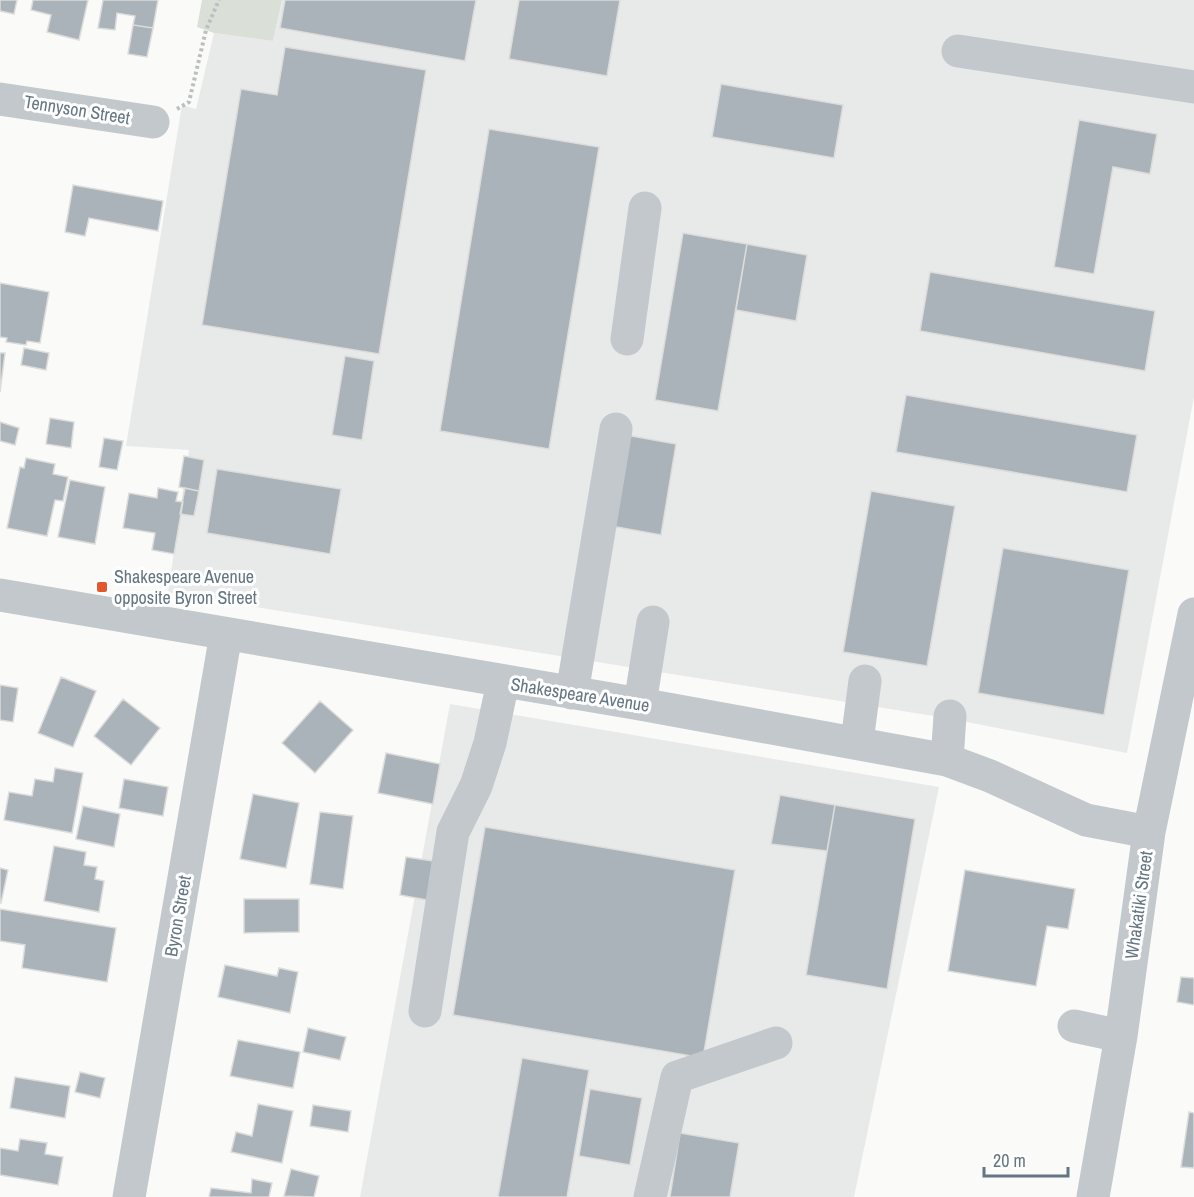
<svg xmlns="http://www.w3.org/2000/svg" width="1194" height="1197" font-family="'Archivo Narrow',sans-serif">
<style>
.built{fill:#e8e9e9}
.green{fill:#dadfd7}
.building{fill:#aab3b9;stroke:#dcdcda;stroke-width:1.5}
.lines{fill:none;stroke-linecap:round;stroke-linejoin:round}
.path{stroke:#bbbfc2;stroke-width:4;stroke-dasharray:3 3;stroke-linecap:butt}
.minor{stroke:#c3c8cc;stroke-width:33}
.poi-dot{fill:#e4572e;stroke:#fff;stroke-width:2}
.labels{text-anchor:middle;stroke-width:6;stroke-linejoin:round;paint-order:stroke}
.street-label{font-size:18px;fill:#657683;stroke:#fff}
.poi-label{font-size:18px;fill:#657683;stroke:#fff;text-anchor:start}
</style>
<rect width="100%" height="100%" fill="#fafaf8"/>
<!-- built -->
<path class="built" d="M282 0H1194V397L1127 753 946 718 168 593 189 450 126 446 182 105 196 109 214 33 273 41Z
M450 704 939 787 854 1197H360Z"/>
<!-- green -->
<path class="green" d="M202 0H282L273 41 214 33 197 27Z"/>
<!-- building -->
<path class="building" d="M0 0H17L14 14 0 11Z
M33 0H88L79 40 47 32 51 15 31 10Z
M103 0H158L153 28 133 25 135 16 117 13 115 30 98 28Z
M285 0H476L465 61 280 28Z
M519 0H620L607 76 509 59Z
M133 25 153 28 147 57 128 54Z
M285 47 426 70 379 354 202 325 241 89 277 95Z
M721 84 843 105 834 158 712 137Z
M1079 120 1157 134 1150 174 1113 167 1094 274 1054 267Z
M489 129 599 147 549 449 440 431Z
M73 185 163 201 158 231 89 218 85 236 65 232Z
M683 233 747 244 718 411 655 400Z
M747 244 807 255 796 321 736 310Z
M930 272 1155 311 1145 371 920 331Z
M0 283 49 292 40 343 27 341 26 345 6 342 7 338 0 337Z
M24 348 49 353 46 370 21 365Z
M0 353H5L0 392Z
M345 356 374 361 362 440 332 435Z
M906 395 1137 435 1127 492 896 452Z
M50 418 74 422 71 448 46 444Z
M0 422 19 428 15 445 0 441Z
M626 435 676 444 661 535 611 526Z
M104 438 123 441 117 470 99 467Z
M184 456 204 460 199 491 179 487Z
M26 458 55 464 53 474 68 477 63 501 55 500 47 536 7 528 20 467 24 468Z
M217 469 341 489 330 554 207 533Z
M70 480 105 487 95 544 58 537Z
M158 488 178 492 176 501 183 502 174 554 152 550 155 533 123 528 129 493 157 498Z
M185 488 199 491 194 516 180 514Z
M871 491 955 506 927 666 843 652Z
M1003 548 1129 570 1104 715 978 693Z
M61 677 96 691 73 747 38 733Z
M0 685 18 688 13 722 0 720Z
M123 699 160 728 131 765 94 736Z
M320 701 353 730 315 773 282 743Z
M386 753 440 764 433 804 378 793Z
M55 768 83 773 72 833 4 820 9 792 32 796 35 779 53 782Z
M124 779 168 787 163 816 119 808Z
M253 794 299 803 286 868 240 859Z
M780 795 835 805 827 851 771 844Z
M835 805 915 819 887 989 806 975Z
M83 806 120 814 114 847 76 839Z
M320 812 353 816 343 889 310 884Z
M485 827 735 870 703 1058 453 1015Z
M54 846 86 852 84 865 97 867 95 879 104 881 99 912 44 901Z
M406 857 433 861 427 900 400 895Z
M0 868 8 870 1 903H0Z
M965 870 1075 889 1068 929 1047 926 1036 986 948 971Z
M244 899H299V932L244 933Z
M0 909 116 928 107 982 22 968 25 945 0 941Z
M225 965 277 976 279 968 298 972 290 1013 218 997Z
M1181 977 1194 978V1005L1177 1002Z
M308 1028 346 1037 340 1060 303 1052Z
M238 1040 300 1052 293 1088 230 1076Z
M522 1058 589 1070 567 1197H498Z
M80 1072 105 1078 100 1098 75 1092Z
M15 1077 70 1086 65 1118 10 1108Z
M590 1089 642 1098 630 1165 579 1156Z
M258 1104 293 1111 282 1163 231 1152 236 1132 252 1136Z
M313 1105 351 1111 348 1132 310 1126Z
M1189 1112 1194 1113V1168L1181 1167Z
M680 1133 739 1143 730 1197H670Z
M20 1139 47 1143 45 1154 63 1157 58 1185 0 1175V1148L18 1151Z
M291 1169 319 1176 314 1197 284 1196Z
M252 1179 272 1183 269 1197H209L211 1188 251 1193Z"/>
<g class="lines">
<!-- path -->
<path class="path" d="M177 109 189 102 206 30 219 0"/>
<!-- minor -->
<path class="minor" d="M958 51 1194 87
M0 99 153 122
M627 339 645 208
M0 595 640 704 947 760 990 776 1086 820 1149 832
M572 693 616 429
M640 704 653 622
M857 741 865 681
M947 760 950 716
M425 1011 453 832 476 786 490 743 503 682
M1074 1026 1121 1036
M129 1197 226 634
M650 1197 677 1077 776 1043
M1093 1197 1121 1036 1149 832 1194 614"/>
</g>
<!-- markers -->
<rect class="poi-dot" x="96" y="581" width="12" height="12" rx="3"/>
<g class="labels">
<!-- street labels -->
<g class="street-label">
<text transform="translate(77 110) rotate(9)" y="6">Tennyson Street</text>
<text transform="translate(580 695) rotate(9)" y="6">Shakespeare Avenue</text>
<text transform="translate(1139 905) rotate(-82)" y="6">Whakatiki Street</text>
<text transform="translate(178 916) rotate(-80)" y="6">Byron Street</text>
</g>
<!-- poi labels -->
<g class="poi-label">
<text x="114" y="583">Shakespeare Avenue<tspan x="114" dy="21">opposite Byron Street</tspan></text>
</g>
</g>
<!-- scale -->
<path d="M984 1167v9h84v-9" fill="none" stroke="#657683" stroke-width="3"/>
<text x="993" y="1167" font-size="18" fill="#657683" stroke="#ffffff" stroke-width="4.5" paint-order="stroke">20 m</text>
</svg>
